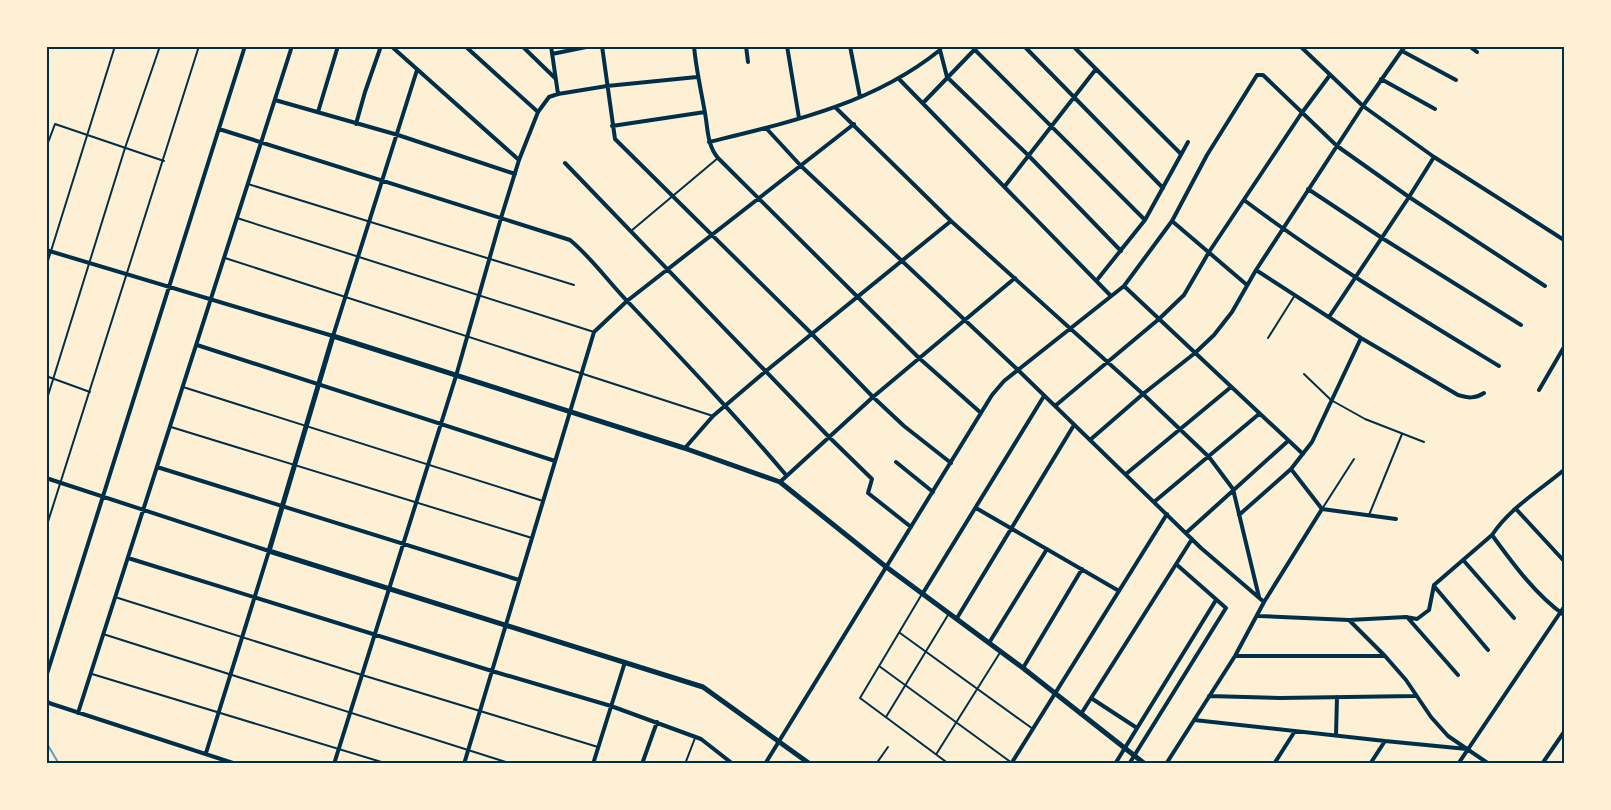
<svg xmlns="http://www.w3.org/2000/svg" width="1611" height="810" font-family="Manrope,sans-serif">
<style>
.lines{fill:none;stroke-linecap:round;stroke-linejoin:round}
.stream{stroke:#669bbc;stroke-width:2}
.service{stroke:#003049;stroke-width:2}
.minor{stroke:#003049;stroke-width:4}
.tertiary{stroke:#003049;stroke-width:5}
.neatline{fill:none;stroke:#003049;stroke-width:2}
</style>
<rect width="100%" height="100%" fill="#fdf0d5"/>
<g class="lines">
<!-- stream -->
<path class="stream" d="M46 742 59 764"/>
<!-- service -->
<path class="service" d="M46 148 55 124 164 161
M248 184 574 285
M237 218 594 332
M631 231 718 158
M225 258 713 416
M46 267 115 46
M1268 338 1295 295
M1304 374 1331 400 1365 419 1424 442
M46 376 90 392
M183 387 543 501
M46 402 125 148 160 46
M171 427 532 538
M1322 509 1354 459
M1369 515 1402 434
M46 528 199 46
M922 594 860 698 949 764
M115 597 362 675 598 747
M900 633 1033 729
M103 634 512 764
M879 666 1012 763
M92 674 388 764
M886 717 948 615
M937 753 1001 651
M135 764 136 762
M685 764 695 738
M876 764 888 747"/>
<!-- minor -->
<path class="minor" d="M391 46 519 160
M465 46 538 112
M522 46 555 78
M551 46 558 94
M602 46 615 139 812 334 873 397 904 426 951 463
M694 46C696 69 701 90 705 113 708 129 707 145 718 158L919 358 981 413
M746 46 748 62
M787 46 799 118
M850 46 860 97
M1024 46 1163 188
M1073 46 1181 154
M1300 46 1363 106 1434 157 1564 240
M1469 46 1477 52
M940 50 947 77 1029 156 1121 251
M975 50 1145 220
M1402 51 1456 80
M552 54 591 46
M899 79 1111 296
M1381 79 1435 109
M275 100 398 135 515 174
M923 103 978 46
M836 108 951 221 1143 394 1209 457 1233 489 1259 597
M318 112 338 46
M356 124 365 92 381 46
M612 126 705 112
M766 128 801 166 1018 370 1201 548 1264 602
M219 129 570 240C593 259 609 283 630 304 683 360 736 416 786 475
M709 142C791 122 873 104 940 50L941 46
M565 163 829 437 872 479 868 493 911 527
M1005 186 1096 69
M1308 189 1382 238 1521 325
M1244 200C1325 261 1412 313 1499 366
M1172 221 1247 285
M46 250 333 336 417 70
M1256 270 1361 338 1458 395C1468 398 1475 399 1484 393
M1097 280 1145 220 1188 142
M1124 286 1303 454
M1329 317 1409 197 1434 157
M197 345 555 461
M1539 390 1564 347
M1055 406 1159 319 1184 295 1209 252 1301 114 1330 75
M1090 440 1143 394 1195 353 1214 335 1232 312 1256 270 1363 106 1405 46
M685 448 713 416 766 371 951 221
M896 462 933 492
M157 467 519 580
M1291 469 1322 509 1396 519
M1126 474 1231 387
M46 478 269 551 206 753
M780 482 873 397 1015 278
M1154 502 1259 414
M976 508 1119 591
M1516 509 1564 561
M1239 515 1291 469 1312 442 1361 338
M1186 533 1288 441
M1492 535C1514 565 1535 594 1564 615
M128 558 492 671 611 706 701 739 733 764
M1464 561 1514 618
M1434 586 1488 650
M923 593 1044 396
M1258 616 1349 620 1406 617 1417 619 1429 610 1434 585 1492 535C1510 508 1540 490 1564 470
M1407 617 1458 675
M957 618 1074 425
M1349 620 1385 656 1406 680 1431 717 1448 736 1489 764
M989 643 1047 549
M1235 656H1384
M1023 668 1082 569
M46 677 245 46
M1209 696 1280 698 1415 696
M1091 698 1137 728
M46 700 49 703 236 764
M78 713 292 46
M1081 714 1192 539
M1194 720 1385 741
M1336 735 1337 697
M334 764 456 376 501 218 519 160 538 112 549 97 558 94 607 86 697 77
M464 764 594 332 627 301 854 124
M593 764 625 662
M642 764 657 722
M765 764 992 395 1004 381 1124 286 1172 221 1207 155 1257 75H1263L1337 146 1409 197 1545 286
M1011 764 1167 514
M1115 764 1216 600
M1129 764 1226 608 1176 564
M1166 764 1235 656 1264 602 1322 509
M1274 764 1295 731
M1370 764 1385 741 1467 749
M1458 764 1564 607
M1542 764 1564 732"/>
<!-- tertiary -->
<path class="tertiary" d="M810 764 703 687 269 551 333 336 684 448 780 482 885 566 1023 668 1145 764"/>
</g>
<!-- border -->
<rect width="1611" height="810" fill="none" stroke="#fdf0d5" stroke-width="96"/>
<rect x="48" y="48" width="1515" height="714" class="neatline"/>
</svg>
